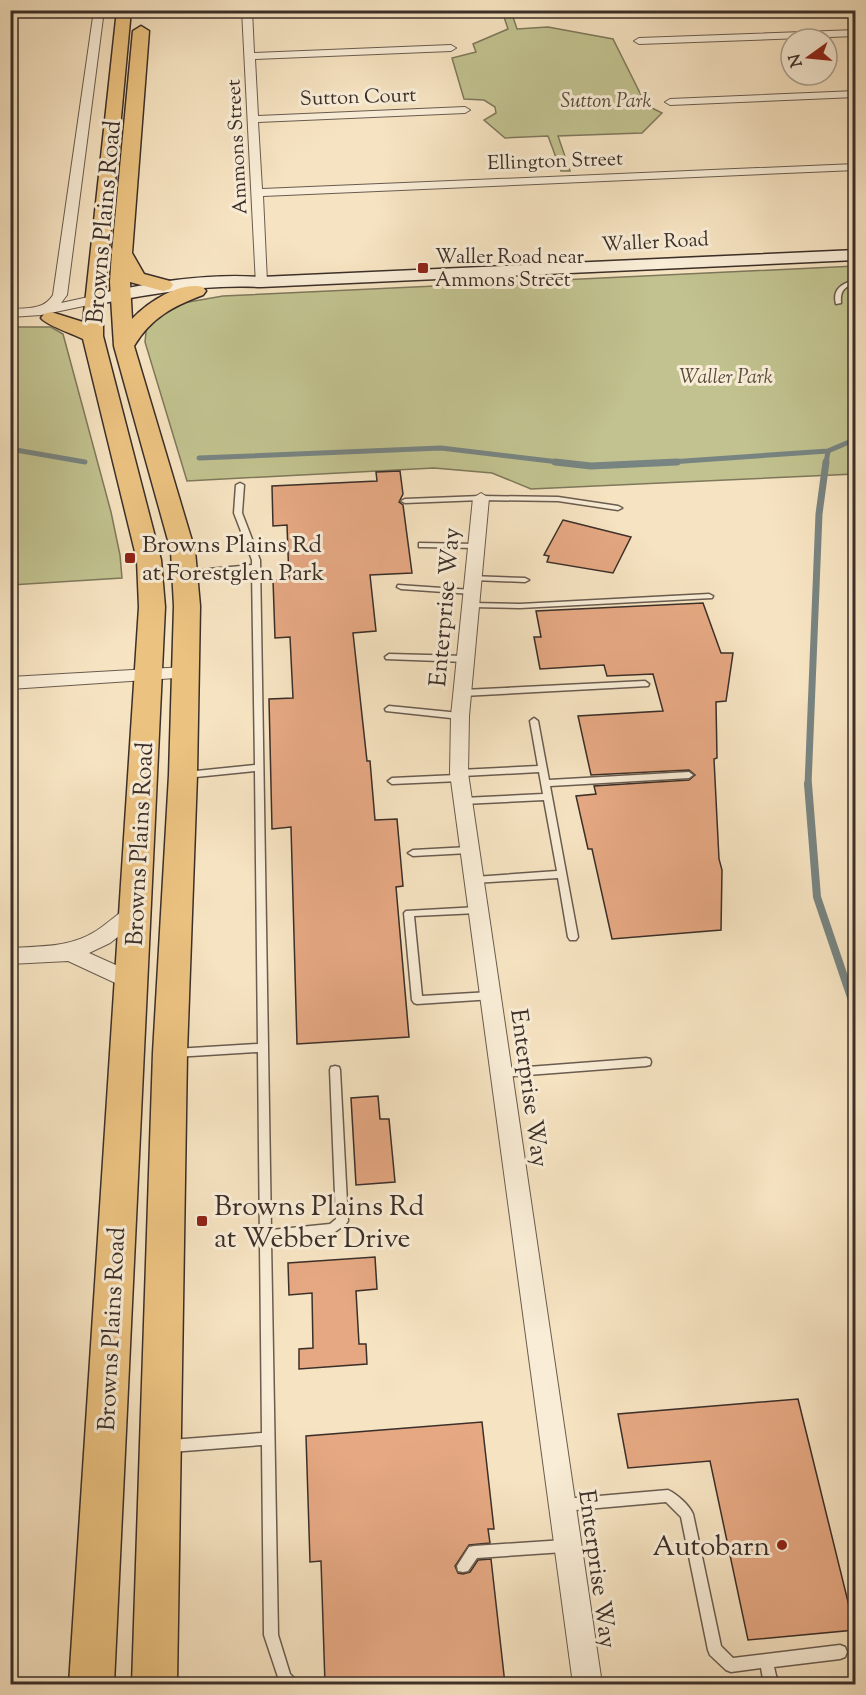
<svg xmlns="http://www.w3.org/2000/svg" width="866" height="1695" font-family="'Sorts Mill Goudy',serif">
<style>
.green{fill:#c1c28f;stroke:#7e785c;stroke-width:1.5}
.lines{fill:none;stroke-linecap:round;stroke-linejoin:round}
.stream-far2{stroke:#788481;stroke-width:5}
.stream-far1{stroke:#788481;stroke-width:7}
.stream{stroke:#788481;stroke-width:8}
.building{fill:#e5a882;stroke:#3b2f29;stroke-width:1.5}
.lane-casing{stroke:#6a5c4f;stroke-width:3}
.street-casing{stroke:#6a5c4f;stroke-width:2}
.secondary-casing{stroke:#3b2f29;stroke-width:3}
.primary-casing{stroke:#3b2f29;stroke-width:3}
.lane{fill:#f9edd7;fill-rule:evenodd}
.street{fill:#f9edd7;fill-rule:evenodd}
.secondary{fill:#f9edd7;fill-rule:evenodd}
.primary{fill:#ebc280;fill-rule:evenodd}
.poi-dot{fill:#8f2418;stroke:#f9edd7;stroke-width:2}
.labels{text-anchor:middle;stroke-width:6;stroke-linejoin:round;paint-order:stroke}
.far-street-label{font-size:20px;fill:#3b2f29;stroke:#f9edd7}
.far-park-label{font-size:20px;font-style:italic;fill:#564c3d;stroke:#f9edd7}
.far-poi-label{font-size:20px;fill:#3b2f29;stroke:#f9edd7;text-anchor:start}
.street-label{font-size:24px;fill:#3b2f29;stroke:#f9edd7}
.poi-label{font-size:24px;fill:#3b2f29;stroke:#f9edd7;text-anchor:start}
.near-poi-label{font-size:28px;fill:#3b2f29;stroke:#f9edd7;text-anchor:start}
</style>
<rect width="100%" height="100%" fill="#f6e3c1"/>
<filter id="stains"><feTurbulence type="fractalNoise" baseFrequency=".00333" numOctaves="4"/><feColorMatrix values="0 0 0 0 .2 0 0 0 0 .09 0 0 0 0 .02 0 0 0 .5 -.17"/></filter>
<radialGradient id="worn" r=".72"><stop offset=".6" stop-color="#630" stop-opacity="0"/><stop offset="1" stop-color="#630" stop-opacity=".3"/></radialGradient>
<!-- green -->
<path class="green" d="M502 11H511L517 29 548 27 613 39 646 105 662 113 642 133 558 136 570 171H561L548 136 505 138 484 120 496 113 495 107 484 100 464 99 452 58 476 52 473 44 508 29Z
M855 266V474L531 489 492 473 434 468 187 481 145 342 147 322 177 304 223 296Z
M11 327H51L63 334 111 512 120 555 122 578 11 585Z"/>
<g class="lines">
<!-- stream-far2 -->
<path class="stream-far2" d="M10 449 85 462
M199 458 441 448 567 463
M656 463 828 451
M826 463 828 451 856 439"/>
<!-- stream-far1 -->
<path class="stream-far1" d="M555 462 591 466 677 462
M808 785 819 514 826 462"/>
<!-- stream -->
<path class="stream" d="M808 784 817 897 856 1012"/>
</g>
<!-- building -->
<path class="building" d="M400 471 403 494 399 502 403 505 412 573 370 575 376 631 353 633 367 761H370L375 820 397 819 403 886 396 887 409 1037 297 1044 291 827 272 829 269 699 293 698 290 637 275 638 273 580 289 579 287 525 273 526 272 486 377 481 376 472Z
M563 520 631 537 613 573 547 562 549 556 544 555Z
M703 603 721 653H733L726 701 716 702 717 758 714 759 719 859 722 870 721 930 612 939 592 849H588L576 796 596 794 594 786 689 780 695 775 689 770 591 775 578 716 663 711 653 674 607 676 604 665 540 669 534 637H541L536 611Z
M378 1096 380 1119H389L395 1182 356 1185 351 1098Z
M375 1257 377 1289 356 1291 359 1344H366L367 1364 299 1369V1349L313 1348 312 1293 289 1295 288 1263Z
M798 1399 855 1630 748 1640 710 1461 628 1468 618 1414Z
M482 1422 494 1529H488L490 1543 469 1545 455 1566 458 1573 463 1574 470 1572 478 1560 491 1559 505 1684H325L321 1561 310 1562 306 1436Z"/>
<g class="lines">
<defs>
<path id="lane" d="M856 280V284C844 286 840 291 841 303L836 304C832 289 842 283 856 280Z
M240 483 244 485 242 513 260 560 271 1230 330 1224 336 1219 330 1070 331 1067 335 1066 339 1067 340 1070 348 1221 346 1224 332 1234 271 1240 278 1635 290 1674 295 1679 297 1684H282L280 1683 264 1635 262 1445 171 1452 167 1450 165 1446 167 1442 171 1440 262 1433 258 1052 175 1057 171 1056 170 1053 171 1050 175 1049 258 1044 255 771 186 778 182 775 186 772 255 765 252 570 187 575 183 573 187 571 252 565V560L234 513 236 485Z
M481 496 558 497 618 506 622 508 618 510 558 501 481 500 405 503 401 501 405 499Z
M419 543 477 544 481 546 477 548 422 547H419Z
M470 576 525 578 529 580 525 582 473 580 469 578Z
M398 585 472 590 476 592 472 594 401 589 397 587Z
M709 594 713 596 712 598 520 608 471 607 467 605 471 603 520 604Z
M389 654 466 656 470 659 466 662 386 659 385 657Z
M645 681 649 684 648 686 463 696 459 693 463 690Z
M389 706 460 713 464 716 460 719 386 711 385 709Z
M534 718 538 721 549 780 689 772 693 775 689 778 550 786 578 937 576 940H570L568 937 558 878 474 883 469 880 474 877 557 871 544 800 463 804 459 801 463 798 543 794 539 772 463 776 464 778 460 781 392 784 388 781 392 778 456 775 455 773 459 770 538 766 530 721Z
M469 847 474 850 469 853 413 856 408 853 413 850Z
M478 907 481 908 483 910 481 912 478 913 414 916 422 996 490 992 493 993 495 996 493 999 417 1004 414 1003 412 1000 404 913 406 911Z
M646 1058 650 1059 651 1062 650 1065 646 1066 501 1077 497 1076 496 1073 497 1070 501 1069Z
M668 1490C677 1494 689 1505 693 1514L721 1646 733 1658 840 1645 845 1647 847 1652 845 1657 840 1659 774 1667 778 1684H764L761 1668 731 1672 726 1670 710 1655 708 1650 681 1517 666 1502 564 1511 560 1509 558 1505 560 1501 564 1499Z
M564 1540 569 1541 570 1546 569 1551 564 1552 477 1558 468 1571 463 1572 458 1571 457 1566 469 1547 474 1546Z"/>
<path id="street" d="M94 10H104L67 295 61 303 93 296 100 300 98 303 41 315 10 317V309C27 308 44 310 53 295Z
M242 10H252L254 53 451 45 456 48 451 51 255 59 258 116 465 107 470 110 465 113 258 122 262 189 856 164V170L263 196 267 282 266 285H256Z
M856 30V36L639 44 634 41 639 38Z
M856 91V97L670 105 665 102 670 99Z
M481 493 489 498 469 716 468 773 602 1684H573L450 773 451 716 473 498Z
M185 667 191 669 194 673 191 677 10 689V677Z
M135 905 142 908 145 913 142 918 110 943 89 953 138 975 142 981 138 987 131 989 124 987 68 961 10 964V948C41 946 69 948 96 931 109 923 120 910 135 905Z"/>
<path id="secondary" d="M856 250V260L261 287C203 284 150 294 93 305L84 300 93 295C150 283 203 273 261 277Z"/>
<path id="primary" d="M117 10H131L103 311V336L161 560 165 607 114 1684H69L139 607 137 560 83 339C73 334 46 325 41 318L44 314 51 312 83 322Z
M141 26 149 31 132 253 144 274 170 281 173 285 170 289 163 291 130 282 132 319C148 302 180 281 203 287L206 291 203 295C173 306 151 318 134 346L195 551 200 606 197 775 187 1053 177 1684H132L153 1053 169 775 174 606 171 551 114 346 110 282 112 252 133 31Z"/>
</defs>
<!-- lane casing -->
<use href="#lane" class="lane-casing"/>
<!-- street casing -->
<use href="#street" class="street-casing"/>
<!-- secondary casing -->
<use href="#secondary" class="secondary-casing"/>
<!-- primary casing -->
<use href="#primary" class="primary-casing"/>
<!-- lane -->
<use href="#lane" class="lane"/>
<!-- street -->
<use href="#street" class="street"/>
<!-- secondary -->
<use href="#secondary" class="secondary"/>
<!-- primary -->
<use href="#primary" class="primary"/>
</g>
<!-- markers -->
<g class="poi-dot">
<rect x="417" y="262" width="12" height="12" rx="3"/>
<rect x="124" y="552" width="12" height="12" rx="3"/>
<rect x="196" y="1215" width="12" height="12" rx="3"/>
<circle cx="782" cy="1545" r="6"/>
</g>
<g class="labels">
<!-- far-street labels -->
<g class="far-street-label">
<text transform="translate(358 96) rotate(-2)" y="7">Sutton Court</text>
<text transform="translate(236 147) rotate(-93)" y="7">Ammons Street</text>
<text transform="translate(555 160) rotate(-2)" y="7">Ellington Street</text>
<text transform="translate(655 241) rotate(-3)" y="7">Waller Road</text>
</g>
<!-- far-park labels -->
<g class="far-park-label">
<text x="606" y="107">Sutton Park</text>
<text x="726" y="383">Waller Park</text>
</g>
<!-- far-poi labels -->
<g class="far-poi-label">
<text x="435" y="263">Waller Road near<tspan x="435" dy="23">Ammons Street</tspan></text>
</g>
<!-- street labels -->
<g class="street-label">
<text transform="translate(103 222) rotate(-85)" y="8">Browns Plains Road</text>
<text transform="translate(444 607) rotate(-85)" y="8">Enterprise Way</text>
<text transform="translate(139 844) rotate(-87)" y="8">Browns Plains Road</text>
<text transform="translate(530 1088) rotate(82)" y="8">Enterprise Way</text>
<text transform="translate(111 1329) rotate(-87)" y="8">Browns Plains Road</text>
<text transform="translate(598 1569) rotate(82)" y="8">Enterprise Way</text>
</g>
<!-- poi labels -->
<g class="poi-label">
<text x="142" y="552">Browns Plains Rd<tspan x="142" dy="28">at Forestglen Park</tspan></text>
</g>
<!-- near-poi labels -->
<g class="near-poi-label">
<text x="214" y="1215">Browns Plains Rd<tspan x="214" dy="32">at Webber Drive</tspan></text>
<text x="770" y="1555" text-anchor="end">Autobarn</text>
</g>
</g>
<!-- margin -->
<rect width="866" height="1695" fill="none" stroke="#f6e3c1" stroke-width="36"/>
<rect x="12" y="12" width="842" height="1671" fill="none" stroke="#3b2f29" stroke-width="3"/>
<rect x="18" y="18" width="830" height="1659" fill="none" stroke="#3b2f29" stroke-width="1.5"/>
<!-- north arrow -->
<g transform="translate(809 57) rotate(255)"><circle r="28" fill="#f9edd7" stroke="#ada191" stroke-width="1.5"/>
<path d="M0-4.5L10 22L0 15L-10 22Z" fill="#8f2418"/>
<text y="-9" font-size="16" font-weight="bold" text-anchor="middle" fill="#3b2f29">N</text>
</g>
<rect width="100%" height="100%" filter="url(#stains)"/>
<rect width="100%" height="100%" fill="url(#worn)"/>
</svg>
